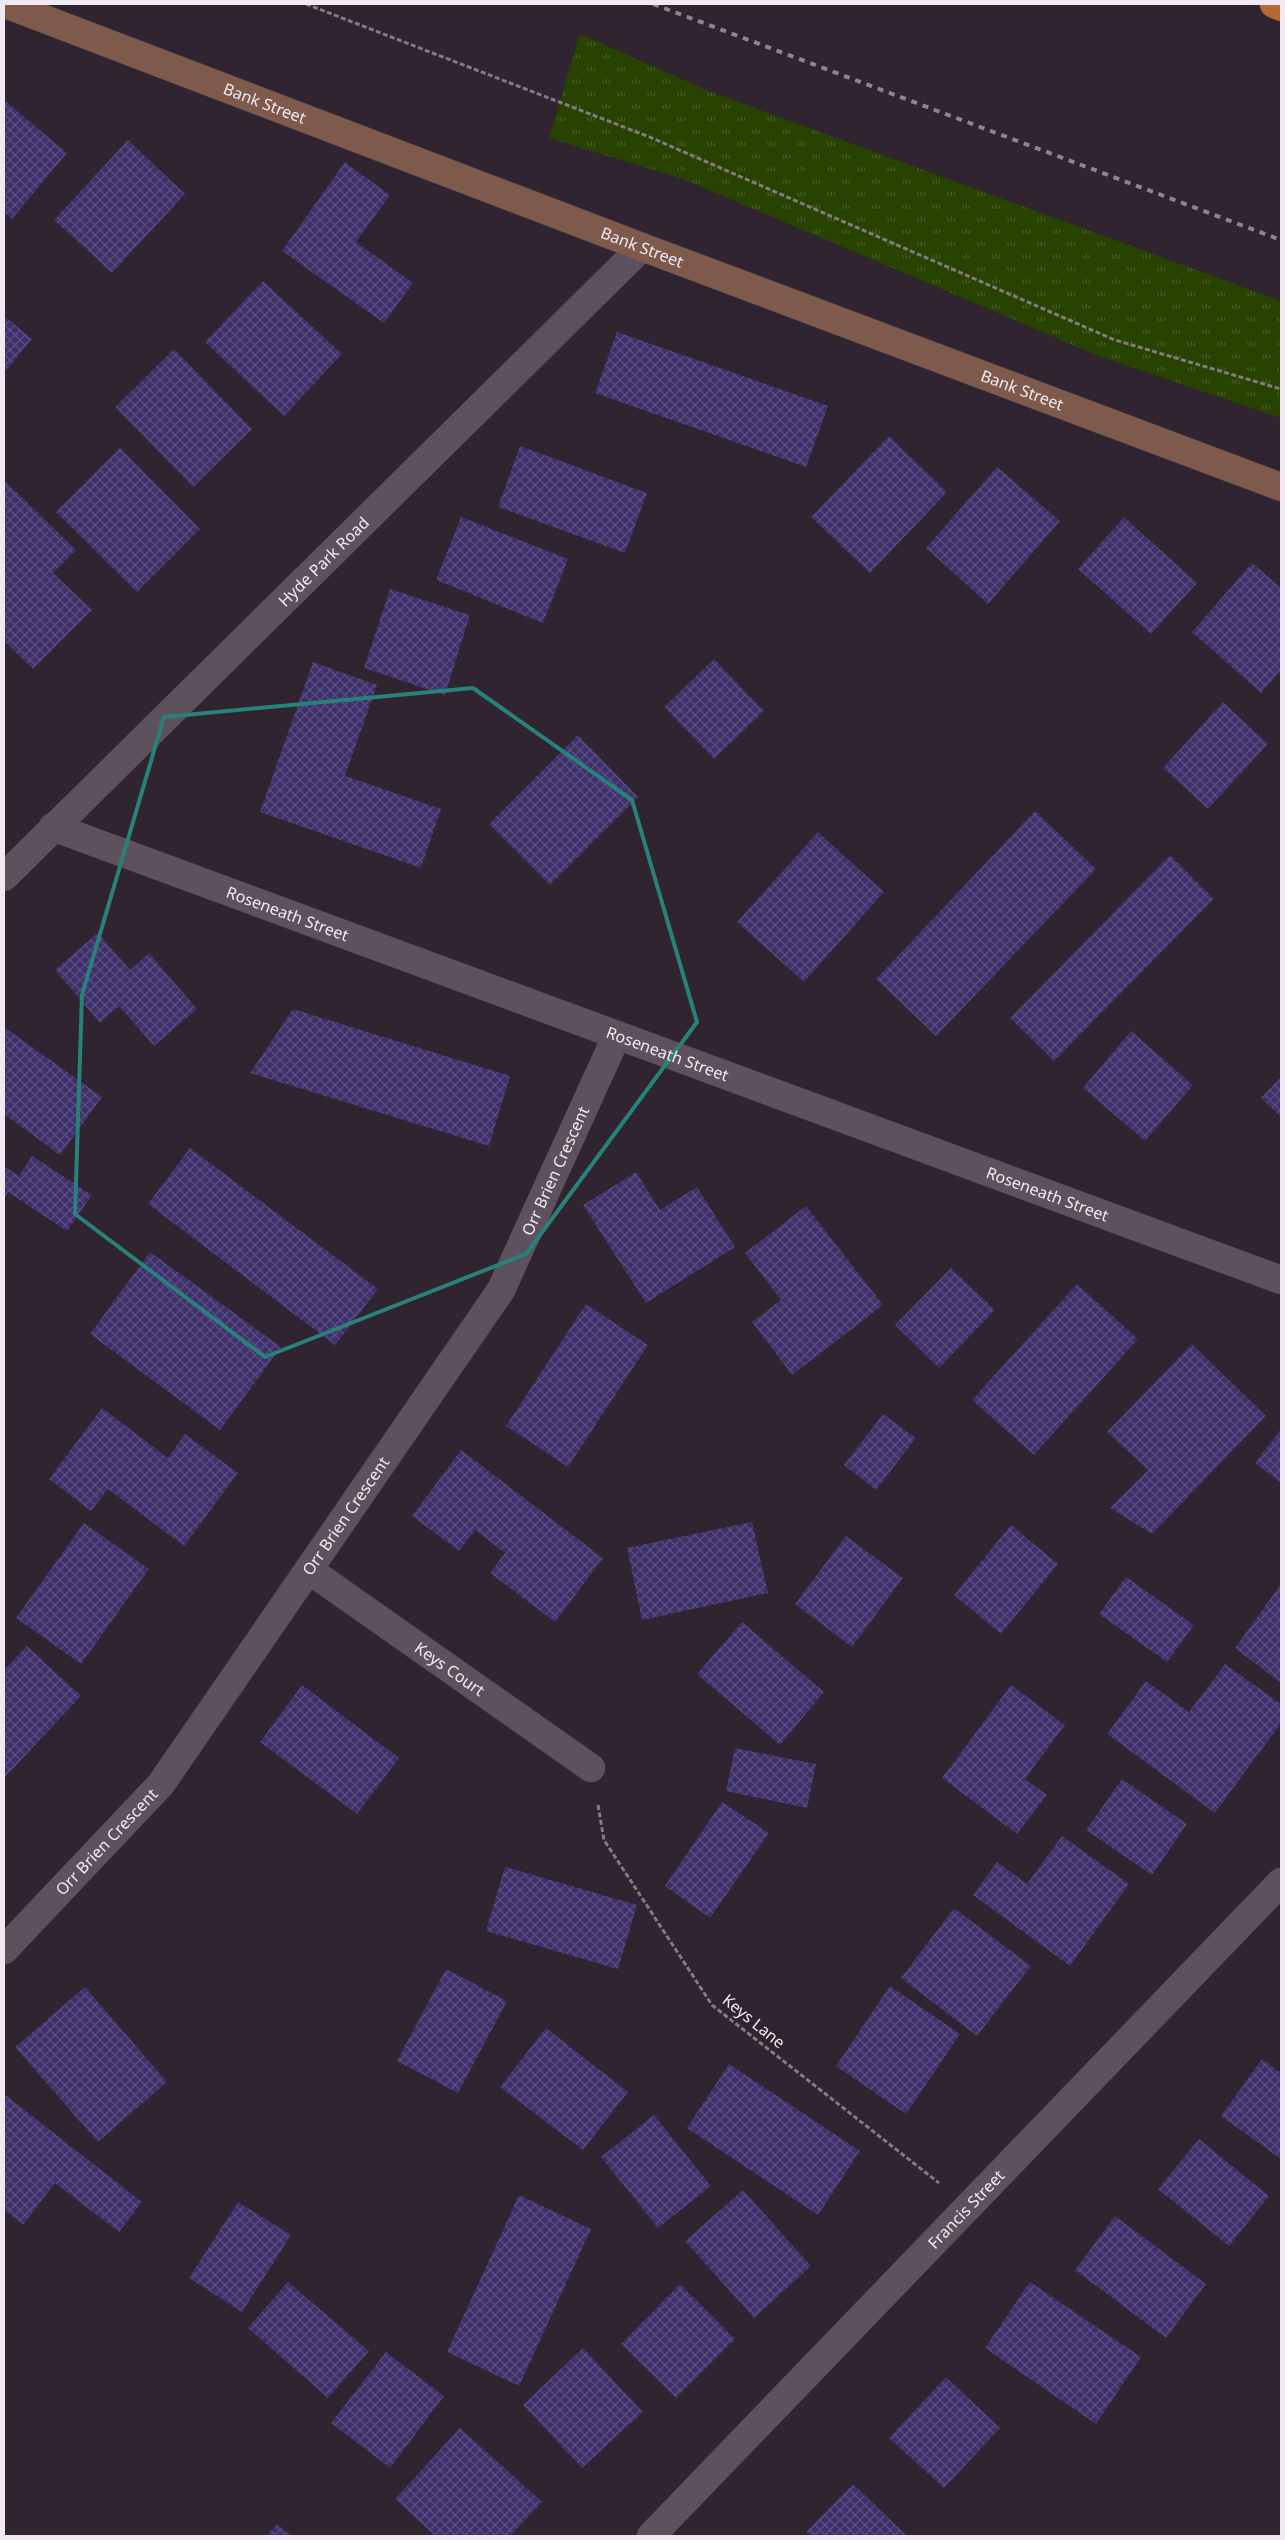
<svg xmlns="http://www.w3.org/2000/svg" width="1285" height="2540" font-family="'Noto Sans',sans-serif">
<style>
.grass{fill:url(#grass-tufts)}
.building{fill:url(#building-cross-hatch)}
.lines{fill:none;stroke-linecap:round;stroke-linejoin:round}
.minor-casing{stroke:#4b424b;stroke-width:29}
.secondary-casing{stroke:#4b424b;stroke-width:29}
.trunk-casing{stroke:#4b424b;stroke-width:29}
.path{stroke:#847a84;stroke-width:3;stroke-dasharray:5 2.5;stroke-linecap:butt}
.minor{stroke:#5d515d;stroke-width:28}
.secondary{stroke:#7e5a4d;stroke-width:28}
.trunk{stroke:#b66932;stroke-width:28}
.rail{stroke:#8d848d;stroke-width:4;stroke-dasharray:6 6;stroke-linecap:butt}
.marked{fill:none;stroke:#26827b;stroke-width:4;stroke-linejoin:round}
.labels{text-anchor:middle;stroke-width:5;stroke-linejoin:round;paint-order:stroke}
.street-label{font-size:16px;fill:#f1e9f1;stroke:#2f242f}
</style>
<defs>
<pattern id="grass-tufts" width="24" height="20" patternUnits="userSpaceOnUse" patternTransform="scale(1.25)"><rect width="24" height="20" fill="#284200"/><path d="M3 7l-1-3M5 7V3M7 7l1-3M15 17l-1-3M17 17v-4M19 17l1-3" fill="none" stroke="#485d26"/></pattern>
<pattern id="building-cross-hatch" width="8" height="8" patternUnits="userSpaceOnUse" patternTransform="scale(1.25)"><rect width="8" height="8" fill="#3e306a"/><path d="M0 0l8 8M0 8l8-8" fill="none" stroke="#5a4e80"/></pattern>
</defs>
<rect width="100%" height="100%" fill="#2f242f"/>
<!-- grass -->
<path class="grass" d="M580 34 711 92 1281 301V418L1099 356 683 179 549 138Z"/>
<!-- building -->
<path class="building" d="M4 100 67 153 12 219 4 212Z
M128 140 185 194 112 273 54 220Z
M345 162 390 195 356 242 413 283 384 323 282 251Z
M263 281 342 354 284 416 205 342Z
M4 316 32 339 4 373Z
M617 332 828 406 806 467 595 393Z
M174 349 252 429 193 487 115 407Z
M889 436 947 492 870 573 811 517Z
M520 446 647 493 625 553 498 507Z
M120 448 200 529 137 592 56 512Z
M997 467 1060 521 988 604 926 548Z
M4 480 76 550 53 573 92 610 33 669 4 641Z
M461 517 568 559 543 623 436 580Z
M1124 517 1197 583 1151 634 1078 569Z
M1252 563 1281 588V670L1261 693 1192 632Z
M390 589 470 615 445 695 364 668Z
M714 659 764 711 714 759 664 707Z
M313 662 377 685 345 776 441 809 421 868 260 812Z
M1223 702 1268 744 1208 809 1163 768Z
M578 735 638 797 550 885 489 824Z
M1035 811 1096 869 936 1036 876 979Z
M818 832 884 892 804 982 737 922Z
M1170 855 1214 899 1054 1061 1010 1018Z
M98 933 130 970 149 953 197 1009 154 1046 119 1006 100 1023 55 970Z
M293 1009 510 1076 489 1146 250 1073Z
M4 1027 102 1097 60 1155 4 1114Z
M1131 1031 1193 1085 1145 1141 1083 1088Z
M1281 1077V1117L1261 1098Z
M190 1148 378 1289 335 1345 148 1204Z
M32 1156 92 1195 67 1231 8 1192 4 1199V1166L19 1176Z
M636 1172 660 1210 697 1187 735 1247 646 1303 583 1205Z
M806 1206 883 1305 792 1375 752 1322 781 1300 745 1253Z
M150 1252 281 1347 220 1430 90 1334Z
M951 1268 995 1310 939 1368 895 1325Z
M1077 1284 1138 1339 1034 1455 972 1400Z
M586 1304 648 1345 568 1467 506 1426Z
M1192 1344 1266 1416 1152 1534 1110 1508 1148 1470 1107 1432Z
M102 1408 168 1458 185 1434 238 1473 184 1546 108 1489 91 1511 49 1479Z
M883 1414 916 1438 876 1490 844 1465Z
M1281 1429V1483L1255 1463Z
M461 1450 603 1558 555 1622 490 1573 505 1553 475 1530 459 1551 412 1516Z
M752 1522 768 1593 642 1620 627 1548Z
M84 1523 149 1569 81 1664 16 1618Z
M1011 1525 1058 1564 1001 1634 954 1595Z
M846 1536 903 1578 852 1647 795 1604Z
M1126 1577 1194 1625 1167 1662 1099 1614Z
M1281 1584V1683L1235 1648Z
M742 1622 824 1692 780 1745 697 1674Z
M27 1646 81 1696 4 1778V1670Z
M1225 1664 1281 1704V1723L1215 1813 1107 1734 1146 1681 1189 1712Z
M302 1685 399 1758 357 1814 260 1742Z
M1011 1685 1065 1725 1025 1779 1047 1795 1017 1834 942 1778Z
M735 1748 816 1764 807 1808 726 1791Z
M1122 1779 1187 1824 1152 1875 1086 1830Z
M722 1802 769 1833 710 1918 665 1886Z
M1062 1836 1129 1884 1070 1966 973 1895 997 1862 1027 1884Z
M505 1867 637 1905 618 1969 486 1931Z
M954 1908 1031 1966 977 2036 901 1978Z
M446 1969 507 2001 458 2093 397 2061Z
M890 1986 960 2034 906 2114 836 2066Z
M85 1987 167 2082 98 2142 15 2047Z
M546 2028 628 2092 583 2150 500 2087Z
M1262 2059 1281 2073V2159L1221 2116Z
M729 2064 860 2151 818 2215 687 2128Z
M4 2094 142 2202 119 2232 55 2183 23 2225 4 2210Z
M654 2115 711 2186 658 2228 601 2157Z
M1199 2139 1269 2196 1229 2246 1158 2189Z
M743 2190 811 2266 754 2318 685 2241Z
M519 2195 591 2229 519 2386 447 2352Z
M238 2202 291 2235 242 2312 189 2278Z
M1115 2216 1206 2284 1166 2338 1075 2270Z
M288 2282 369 2351 328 2398 248 2328Z
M1030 2282 1141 2357 1096 2424 985 2348Z
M680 2284 735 2339 676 2398 621 2344Z
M583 2348 643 2412 582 2468 523 2405Z
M386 2352 444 2396 390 2468 331 2423Z
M946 2377 1000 2428 944 2488 889 2438Z
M460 2428 542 2502 510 2536H435L395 2499Z
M853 2484 907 2536H811L806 2532Z
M277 2524 292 2536H266Z"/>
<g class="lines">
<defs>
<g id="minor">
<path id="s1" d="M53 827 1281 1280"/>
<path id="s2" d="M4 877 642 247"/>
<path id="s3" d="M309 1570 591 1768"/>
<path id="s4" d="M4 1950 161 1784 501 1290 617 1035"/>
<path id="s5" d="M651 2536 1281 1882"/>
</g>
<g id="secondary">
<path id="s6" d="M5 4 642 247 1281 487"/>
</g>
<path id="trunk" d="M1274 4 1281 7"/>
</defs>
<!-- minor casing -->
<use href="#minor" class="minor-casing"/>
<!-- secondary casing -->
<use href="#secondary" class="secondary-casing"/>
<!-- trunk casing -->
<use href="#trunk" class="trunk-casing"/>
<!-- path -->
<path class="path" d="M306 4 647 136 1115 340 1281 389
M598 1805 604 1840 712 2005 939 2183"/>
<!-- minor -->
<use href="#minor" class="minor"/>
<!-- secondary -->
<use href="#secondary" class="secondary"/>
<!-- trunk -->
<use href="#trunk" class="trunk"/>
<!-- rail -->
<path class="rail" d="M653 4 1281 240"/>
</g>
<!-- marked area -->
<path class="marked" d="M473 688 632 800 697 1022 526 1254 265 1357 75 1214 82 995 164 717Z"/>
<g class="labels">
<!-- street labels -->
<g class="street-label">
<text dy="6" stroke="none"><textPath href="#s6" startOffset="278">Bank Street</textPath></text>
<text dy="6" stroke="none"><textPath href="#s6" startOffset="682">Bank Street</textPath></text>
<text dy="6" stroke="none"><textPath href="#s6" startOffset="1088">Bank Street</textPath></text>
<text dy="6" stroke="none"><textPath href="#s2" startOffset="449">Hyde Park Road</textPath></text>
<text dy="6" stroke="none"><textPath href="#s1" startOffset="250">Roseneath Street</textPath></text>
<text dy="6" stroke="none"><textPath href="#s1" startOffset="655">Roseneath Street</textPath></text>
<text dy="6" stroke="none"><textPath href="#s4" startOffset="959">Orr Brien Crescent</textPath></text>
<text dy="6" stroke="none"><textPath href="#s1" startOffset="1060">Roseneath Street</textPath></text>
<text dy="6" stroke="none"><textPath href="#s4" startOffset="554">Orr Brien Crescent</textPath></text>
<text dy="6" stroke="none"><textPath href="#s3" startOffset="172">Keys Court</textPath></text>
<text dy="6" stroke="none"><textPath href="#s4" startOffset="149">Orr Brien Crescent</textPath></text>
<text transform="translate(754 2021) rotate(39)" y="6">Keys Lane</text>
<text dy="6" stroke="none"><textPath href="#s5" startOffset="454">Francis Street</textPath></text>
</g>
</g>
<!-- border -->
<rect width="1285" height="2540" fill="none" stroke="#f1e9f1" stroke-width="10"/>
</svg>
